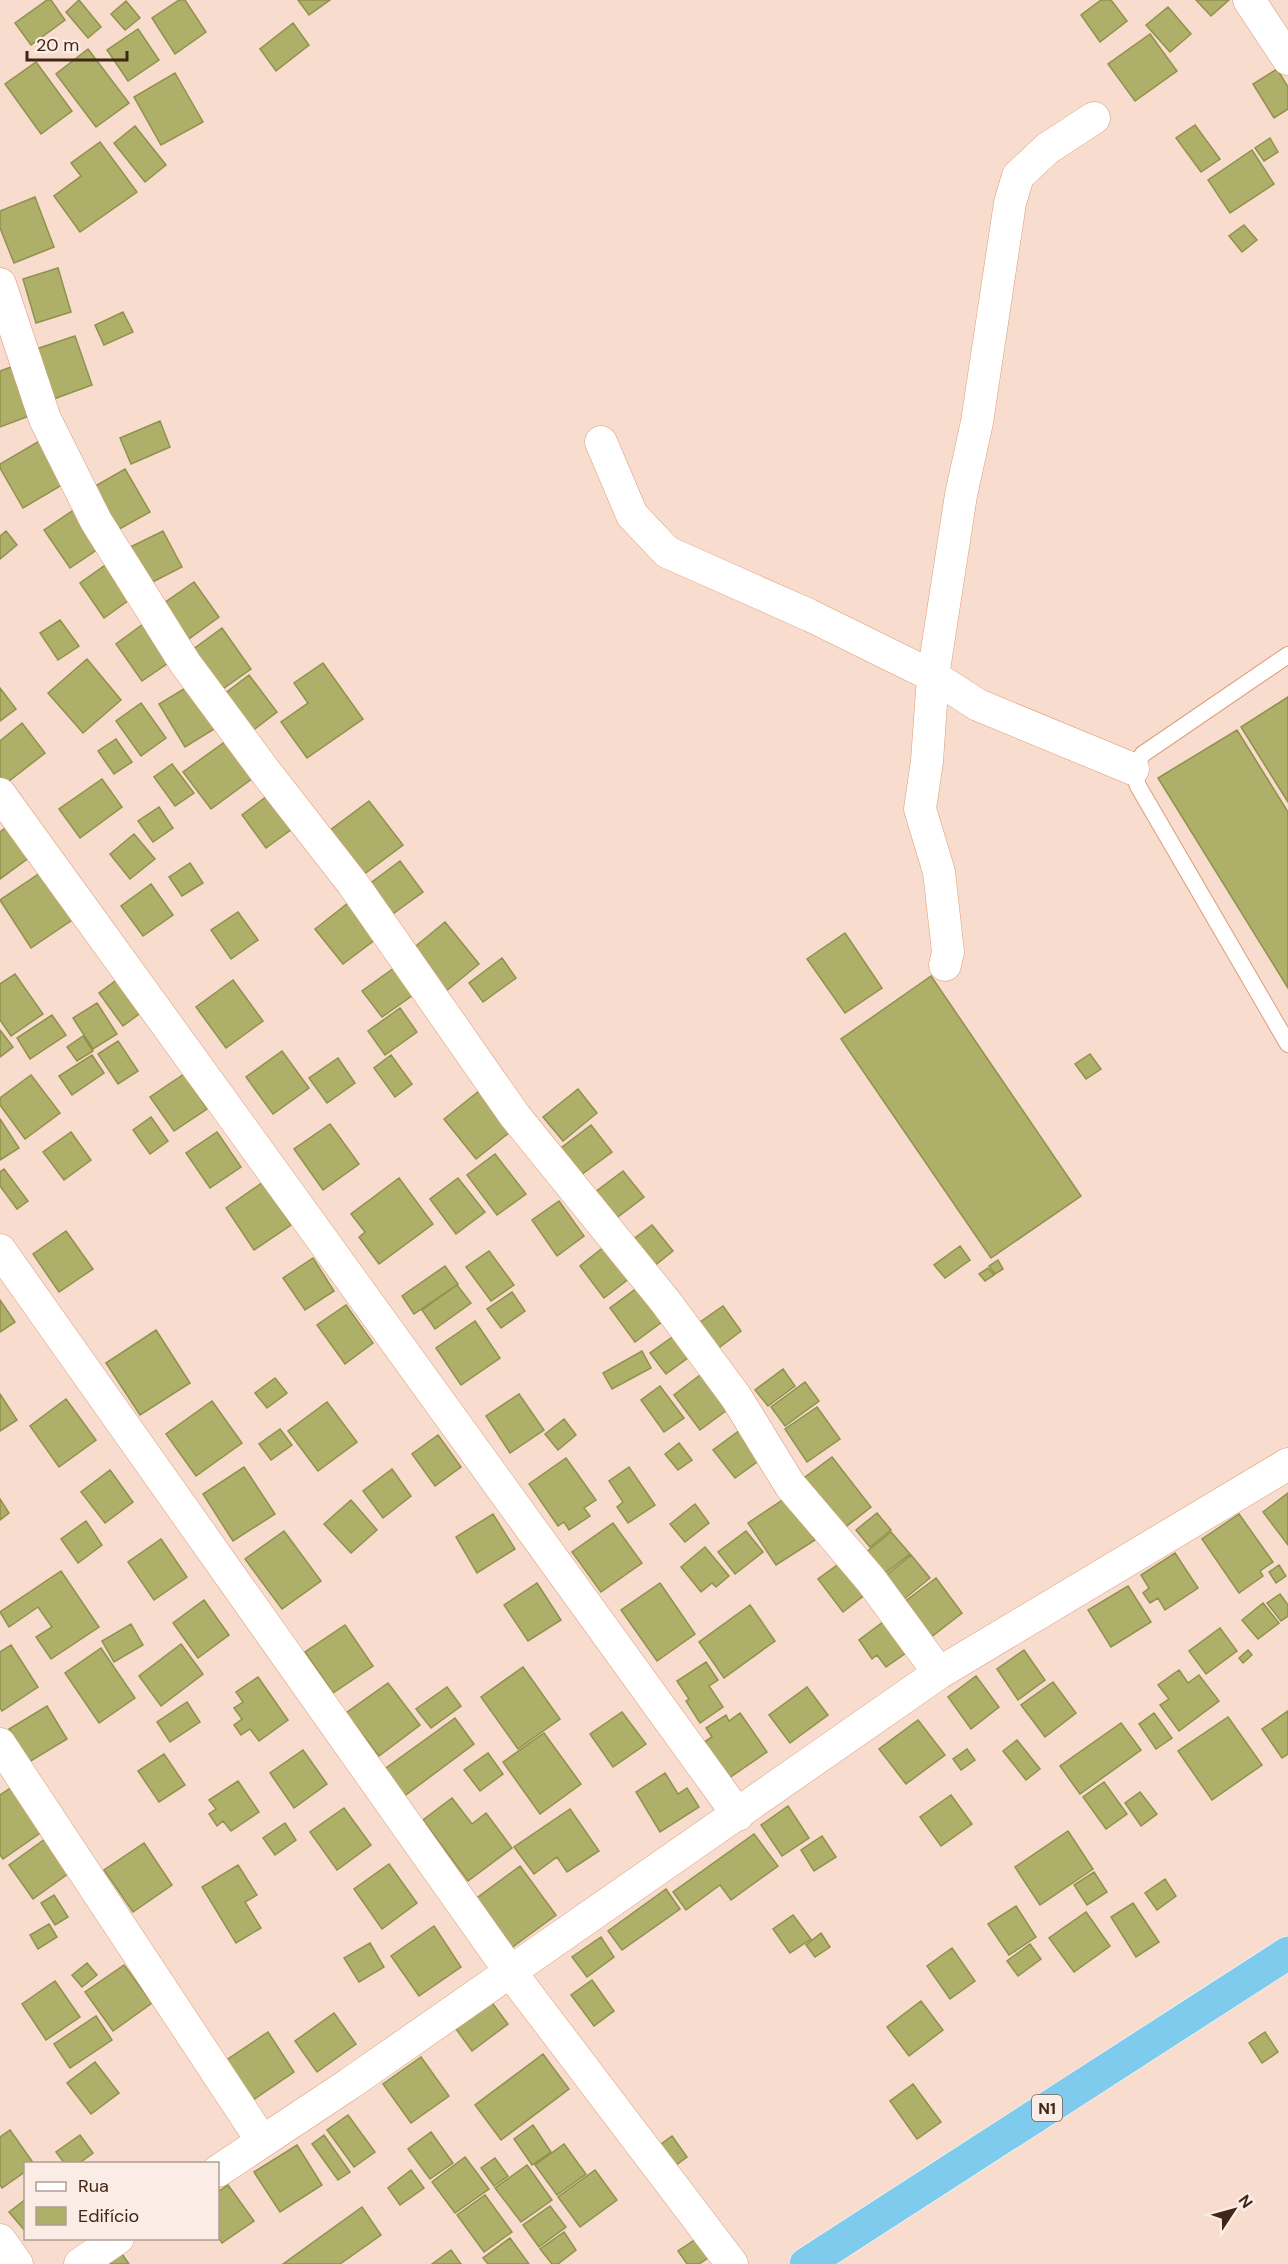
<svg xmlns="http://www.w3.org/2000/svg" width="1288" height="2264" font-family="'DM Sans',sans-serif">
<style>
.building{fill:#aeb069;stroke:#90914c;stroke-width:1.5}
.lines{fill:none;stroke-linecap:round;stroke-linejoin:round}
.service-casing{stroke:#dd9c78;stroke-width:18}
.minor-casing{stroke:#dd9c78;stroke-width:33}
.trunk-casing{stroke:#fff;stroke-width:34}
.service{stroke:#fff;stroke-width:16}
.minor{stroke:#fff;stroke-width:32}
.trunk{stroke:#7ecbee;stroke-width:33}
.labels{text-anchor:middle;stroke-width:5;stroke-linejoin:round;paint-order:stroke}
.shield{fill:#fbede5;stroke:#786255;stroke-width:1.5}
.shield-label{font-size:16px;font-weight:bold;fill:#402617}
</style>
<rect width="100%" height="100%" fill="#f8dccd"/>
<!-- building -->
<path class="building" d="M47 0H51L65 20 31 45 15 23Z
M79 0 101 27 88 38 66 12Z
M179 0H185L206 32 175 54 152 18Z
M298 0H330L309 15Z
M1101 0H1111L1127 21 1100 42 1081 15Z
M1196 0H1229L1211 16Z
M126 1 140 18 125 30 111 14Z
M1168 7 1191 34 1170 52 1146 25Z
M293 23 309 45 276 71 260 49Z
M138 29 159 60 128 81 107 50Z
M1150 34 1177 71 1135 101 1108 64Z
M88 49 129 103 96 127 56 74Z
M36 62 72 111 41 134 5 84Z
M1277 69 1288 87V109L1274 118 1253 84Z
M175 73 203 122 161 145 134 97Z
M1195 125 1220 159 1201 172 1176 138Z
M135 126 166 165 145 182 114 143Z
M1270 138 1278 152 1264 161 1255 148Z
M100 142 137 192 80 232 54 196 81 176 71 163Z
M1252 150 1274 184 1230 213 1208 180Z
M35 197 54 247 14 263 0 228V211Z
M1244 225 1257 240 1242 252 1229 236Z
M58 268 71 312 36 323 23 279Z
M123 312 133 332 104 345 95 325Z
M75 336 92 385 51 400 33 350Z
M11 367 29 416 0 427V371Z
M160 421 170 447 131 464 120 438Z
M41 440 67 482 23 508 0 468V464Z
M125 469 150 512 114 532 90 489Z
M78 507 104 545 70 568 44 530Z
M6 531 17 545 0 559V536Z
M163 531 182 567 145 586 126 549Z
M111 561 136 595 104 618 80 583Z
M194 582 219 617 182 644 157 608Z
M150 619 177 657 142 681 116 644Z
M60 620 79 646 58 660 40 633Z
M222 628 251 669 217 693 188 653Z
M87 659 121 700 83 733 48 693Z
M323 663 363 719 307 758 281 722 308 703 294 683Z
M249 675 277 712 247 735 219 698Z
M192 684 219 726 185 747 159 704Z
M0 688 16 709 0 721Z
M1288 697V802L1241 727Z
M141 703 166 738 141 756 116 721Z
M22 723 45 753 4 785 0 780V741Z
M1237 730 1288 812V988L1158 778Z
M116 739 132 762 114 774 98 751Z
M226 741 253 778 211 809 183 772Z
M172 764 194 793 175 806 154 777Z
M102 779 122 807 80 838 59 809Z
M271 793 296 826 266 848 242 815Z
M369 801 403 845 363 875 329 831Z
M159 807 173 828 153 842 138 821Z
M12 823 34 854 0 879V832Z
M134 834 155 859 130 879 110 854Z
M400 861 423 892 390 916 368 885Z
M190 863 203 883 182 896 169 877Z
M46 869 78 916 31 948 0 900Z
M151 884 173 915 143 936 121 906Z
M348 903 376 939 343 964 315 929Z
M238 912 258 940 231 959 211 930Z
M445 922 479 964 445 992 411 950Z
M845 933 882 988 845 1013 807 959Z
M502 958 516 978 483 1002 469 983Z
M394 968 413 995 382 1017 362 991Z
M15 974 43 1014 11 1036 0 1020V984Z
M122 976 146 1009 123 1026 99 993Z
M931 976 1081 1196 991 1258 841 1039Z
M233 980 263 1021 226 1048 196 1007Z
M97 1003 117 1034 93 1049 73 1018Z
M400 1008 417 1032 385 1055 368 1031Z
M52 1015 66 1035 30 1059 17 1038Z
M0 1030 13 1047 0 1057Z
M83 1036 93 1051 77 1061 67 1047Z
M118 1041 138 1071 118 1084 98 1054Z
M282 1051 309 1088 273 1114 246 1077Z
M1090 1054 1101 1069 1086 1079 1075 1064Z
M92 1055 104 1073 72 1095 59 1076Z
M391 1055 412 1084 395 1097 374 1068Z
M338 1058 355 1083 327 1103 309 1078Z
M184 1074 207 1109 174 1131 150 1097Z
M31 1075 60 1113 25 1139 0 1105V1098Z
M578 1089 597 1113 563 1141 543 1117Z
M479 1091 510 1132 476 1159 444 1119Z
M151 1117 168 1141 150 1154 133 1130Z
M0 1119 19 1148 0 1160Z
M330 1124 359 1164 323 1190 294 1149Z
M591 1125 612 1152 581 1175 561 1148Z
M71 1132 91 1160 64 1180 43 1152Z
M217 1132 241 1167 210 1188 186 1153Z
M495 1154 526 1194 497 1215 467 1175Z
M4 1169 28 1201 17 1209 0 1186V1172Z
M623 1171 644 1197 606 1226 586 1199Z
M399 1178 433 1224 379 1264 359 1237 365 1232 351 1214Z
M458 1178 485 1212 456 1234 430 1199Z
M263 1182 291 1225 254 1250 226 1208Z
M559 1201 584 1236 557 1256 532 1220Z
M652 1225 673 1251 648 1271 627 1244Z
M66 1231 93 1269 59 1292 33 1254Z
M610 1242 635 1274 604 1298 580 1266Z
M960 1246 970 1260 945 1278 934 1265Z
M489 1251 514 1285 491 1301 466 1267Z
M313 1258 334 1291 305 1310 283 1278Z
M998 1260 1003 1269 995 1274 989 1266Z
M445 1266 458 1284 414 1314 402 1296Z
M988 1268 994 1275 985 1281 979 1274Z
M645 1282 670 1316 635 1342 610 1308Z
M457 1285 471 1303 435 1329 422 1310Z
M512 1292 525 1311 501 1328 487 1309Z
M0 1300 15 1322 0 1332Z
M346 1305 373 1343 345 1364 317 1325Z
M723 1306 741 1331 712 1353 693 1327Z
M475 1321 500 1358 461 1385 436 1348Z
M685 1328 700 1349 666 1374 650 1353Z
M156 1330 190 1383 140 1415 106 1363Z
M642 1351 651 1368 612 1389 603 1373Z
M708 1369 735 1404 700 1430 674 1395Z
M783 1369 795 1386 768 1406 755 1390Z
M275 1378 287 1393 267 1408 255 1393Z
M805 1382 819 1401 785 1426 771 1407Z
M660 1386 684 1418 664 1432 641 1400Z
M0 1394 17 1420 0 1431Z
M519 1394 544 1430 510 1453 486 1416Z
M66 1399 96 1440 59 1467 30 1426Z
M212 1401 242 1443 196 1476 166 1434Z
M327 1402 357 1442 318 1471 288 1431Z
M817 1407 840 1439 807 1462 785 1429Z
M564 1419 576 1435 558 1450 545 1434Z
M280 1429 292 1445 271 1460 259 1444Z
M740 1430 761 1459 735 1478 713 1450Z
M438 1435 461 1467 435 1486 412 1454Z
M679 1443 692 1460 678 1470 665 1454Z
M832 1457 871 1507 843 1529 804 1478Z
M566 1458 596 1500 584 1508 590 1516 569 1530 564 1522 558 1526 529 1484Z
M244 1467 275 1514 233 1541 203 1494Z
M629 1467 655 1505 628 1523 617 1507 623 1502 609 1481Z
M392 1469 411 1496 383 1518 363 1491Z
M110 1470 133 1502 105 1523 81 1492Z
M1288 1493V1545L1263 1512Z
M787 1497 815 1540 776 1565 748 1523Z
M0 1499 9 1513 0 1520Z
M351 1500 377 1530 351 1553 324 1524Z
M695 1504 709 1523 685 1542 670 1524Z
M877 1513 891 1530 870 1547 856 1530Z
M493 1514 515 1549 477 1573 456 1537Z
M1239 1514 1273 1562 1260 1571 1263 1576 1239 1593 1202 1539Z
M86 1521 102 1545 78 1563 61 1539Z
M613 1523 642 1563 601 1592 572 1552Z
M284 1531 321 1581 282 1609 245 1559Z
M746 1531 763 1552 735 1574 718 1552Z
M891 1532 910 1554 883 1575 865 1553Z
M161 1539 187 1577 154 1600 128 1562Z
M705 1547 729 1576 716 1587 712 1583 701 1592 681 1567Z
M1175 1553 1198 1588 1165 1610 1158 1598 1150 1603 1143 1593 1149 1588 1141 1575Z
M911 1555 930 1578 903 1600 884 1577Z
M847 1558 871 1590 843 1612 818 1579Z
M1279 1565 1286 1576 1276 1583 1269 1572Z
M61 1571 99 1627 51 1659 36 1637 52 1627 38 1607 9 1627 0 1612Z
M936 1578 962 1613 930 1638 903 1603Z
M537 1583 561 1620 528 1641 504 1605Z
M660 1583 695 1634 657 1661 621 1610Z
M1128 1586 1151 1622 1111 1647 1088 1610Z
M1280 1594 1288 1605V1616L1281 1621 1267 1603Z
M204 1600 229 1635 198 1658 173 1623Z
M1263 1603 1279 1623 1258 1639 1242 1620Z
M750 1605 775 1641 724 1678 699 1642Z
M891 1616 913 1648 886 1667 877 1655 872 1659 859 1640Z
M131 1624 143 1645 114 1662 102 1641Z
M345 1625 373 1666 333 1693 305 1652Z
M1220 1628 1237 1651 1206 1674 1189 1651Z
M181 1644 203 1674 161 1706 139 1676Z
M11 1645 38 1687 2 1711 0 1708V1652Z
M101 1648 135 1698 99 1723 65 1673Z
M1024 1650 1045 1680 1018 1700 997 1669Z
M1248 1650 1252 1655 1243 1663 1239 1658Z
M706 1662 718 1680 709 1686 723 1707 700 1723 686 1701 689 1699 677 1681Z
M523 1667 560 1719 518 1749 481 1697Z
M1179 1670 1188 1683 1199 1675 1219 1701 1179 1731 1160 1705 1169 1699 1158 1685Z
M976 1676 999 1707 971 1729 948 1697Z
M258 1677 288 1720 259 1741 250 1729 241 1735 234 1725 242 1719 234 1708 243 1702 236 1692Z
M1053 1682 1076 1713 1045 1737 1021 1705Z
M388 1683 420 1725 379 1756 346 1713Z
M447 1687 461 1706 431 1728 416 1709Z
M807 1687 828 1715 790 1743 769 1715Z
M187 1702 200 1722 170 1742 157 1722Z
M47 1706 67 1739 29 1762 9 1729Z
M1288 1711V1754L1282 1758 1262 1729Z
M622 1712 646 1744 613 1767 590 1734Z
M740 1713 767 1752 729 1778 704 1742 712 1737 706 1728 726 1715 729 1721Z
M1154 1713 1172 1738 1156 1749 1139 1724Z
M1228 1717 1262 1765 1212 1800 1178 1751Z
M455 1718 474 1744 395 1803 375 1776Z
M918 1720 945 1755 906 1784 879 1749Z
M1121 1723 1141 1750 1080 1794 1060 1766Z
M544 1733 581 1784 540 1814 503 1762Z
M1017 1740 1040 1769 1026 1780 1003 1751Z
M967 1749 975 1760 961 1770 953 1759Z
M303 1750 327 1784 294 1808 270 1773Z
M488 1753 503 1774 480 1791 464 1770Z
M164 1754 185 1785 159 1802 138 1771Z
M665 1773 678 1794 687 1788 699 1807 660 1832 636 1792Z
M238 1781 259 1812 231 1831 223 1821 217 1826 209 1814 216 1809 209 1800Z
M1104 1782 1127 1814 1106 1829 1083 1797Z
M15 1785 46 1829 3 1859 0 1855V1795Z
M1140 1792 1157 1814 1141 1826 1125 1803Z
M951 1795 972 1824 941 1846 920 1817Z
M452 1798 472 1824 486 1813 512 1848 468 1881 423 1820Z
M788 1806 809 1838 782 1856 761 1825Z
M344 1808 371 1845 337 1870 310 1832Z
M570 1809 599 1851 567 1872 557 1857 534 1874 514 1847Z
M285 1823 296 1840 275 1855 263 1838Z
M1068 1831 1093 1869 1040 1905 1015 1867Z
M754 1834 778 1866 731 1900 720 1885 686 1910 673 1892Z
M822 1836 836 1857 814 1871 801 1850Z
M45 1839 69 1873 33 1899 9 1865Z
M144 1843 172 1885 133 1912 104 1870Z
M389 1864 417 1903 382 1929 354 1889Z
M238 1865 257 1895 245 1902 261 1928 236 1943 202 1887Z
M520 1866 556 1915 510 1949 474 1900Z
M1094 1872 1107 1892 1087 1905 1074 1885Z
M1165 1879 1176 1896 1157 1910 1145 1893Z
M666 1889 680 1909 622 1950 608 1931Z
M54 1895 68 1917 55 1925 41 1903Z
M1133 1903 1159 1942 1136 1957 1111 1917Z
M1016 1906 1036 1937 1009 1955 988 1924Z
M1086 1912 1110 1946 1074 1972 1049 1938Z
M793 1915 811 1939 790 1953 773 1929Z
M49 1924 57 1937 38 1949 30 1935Z
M434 1926 461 1967 419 1996 391 1956Z
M821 1933 830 1947 815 1957 806 1945Z
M601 1937 614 1957 587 1977 572 1957Z
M370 1943 384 1967 359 1982 344 1958Z
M1030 1944 1041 1959 1018 1976 1007 1961Z
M952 1948 975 1981 950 1999 927 1966Z
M87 1963 97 1975 82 1987 72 1975Z
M124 1965 152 2003 113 2031 85 1992Z
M592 1980 614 2011 594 2026 571 1995Z
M55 1981 80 2017 46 2040 22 2004Z
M487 1996 508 2024 472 2051 451 2022Z
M921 2001 943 2030 909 2056 887 2027Z
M334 2013 356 2044 317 2072 295 2041Z
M96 2016 112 2040 70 2068 54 2044Z
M268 2032 294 2072 253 2100 225 2061Z
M1265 2032 1278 2052 1262 2063 1249 2043Z
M543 2054 569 2089 501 2140 475 2105Z
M421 2057 449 2096 411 2123 383 2084Z
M95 2062 119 2093 91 2114 67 2083Z
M913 2084 941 2122 917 2139 890 2101Z
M348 2115 375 2152 354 2167 327 2130Z
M533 2125 551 2152 532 2165 514 2139Z
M10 2130 34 2164H26V2171L2 2188 0 2185V2137Z
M431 2132 453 2163 430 2179 408 2149Z
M80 2135 93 2153 78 2164H65L56 2152Z
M324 2135 350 2172 338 2180 312 2144Z
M672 2136 687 2157 672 2168 657 2147Z
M564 2144 586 2174 557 2195 535 2165Z
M297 2145 322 2185 280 2212 254 2172Z
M465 2157 489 2189 455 2213 432 2182Z
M495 2158 508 2176 494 2186 481 2168Z
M527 2165 552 2200 521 2222 495 2188Z
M411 2170 424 2188 400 2205 388 2188Z
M595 2170 617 2200 580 2227 558 2197Z
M228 2185 254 2221 222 2243 218 2236V2192Z
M485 2195 512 2232 484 2252 457 2215Z
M26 2199V2232L9 2212Z
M550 2206 566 2227 539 2247 523 2225Z
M362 2207 381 2235 340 2264H283Z
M564 2232 576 2250 558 2264H552L540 2249Z
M705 2233 717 2252 699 2264H687L678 2251Z
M510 2238 529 2264H488L483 2258Z
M451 2250 461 2264H432Z
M120 2251 129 2264H102Z"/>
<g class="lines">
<defs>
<path id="service" d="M1288 655 1143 754 1133 769 1138 786 1288 1044"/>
<path id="minor" d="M1249 0 1288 59
M0 284 45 419 96 521 185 663 265 771 353 884 515 1116 665 1301 736 1397 790 1485 871 1580 939 1673
M601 442 632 515 667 552 809 615 933 676 978 705 1133 769
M0 794 738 1815
M945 965 948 952 939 872 920 809 927 761 933 676 961 495 977 422 1010 203 1018 176 1048 148 1094 118
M0 1250 509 1970 732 2264
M0 1744 262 2141
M218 2171 349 2084 939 1673 1288 1464
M0 2240 17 2264
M80 2264 118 2238"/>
<path id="trunk" d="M806 2264 1288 1953"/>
</defs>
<!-- service casing -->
<use href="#service" class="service-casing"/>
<!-- minor casing -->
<use href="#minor" class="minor-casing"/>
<!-- trunk casing -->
<use href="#trunk" class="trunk-casing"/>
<!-- service -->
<use href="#service" class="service"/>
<!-- minor -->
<use href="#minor" class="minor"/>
<!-- trunk -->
<use href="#trunk" class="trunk"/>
</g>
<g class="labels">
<!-- shield labels -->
<rect class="shield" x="1032" y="2095" width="30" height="26" rx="4.5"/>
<g class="shield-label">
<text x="1047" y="2114">N1</text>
</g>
</g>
<!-- legend -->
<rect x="24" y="2162" width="195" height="78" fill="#fbede5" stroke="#b09d93" stroke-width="1.5"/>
<rect x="36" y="2182" width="30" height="9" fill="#ffffff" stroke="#b09d93" stroke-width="1.5"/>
<text x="78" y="2192" font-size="18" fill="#402617">Rua</text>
<rect x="36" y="2207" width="30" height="18" fill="#aeb069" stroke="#b09d93" stroke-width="1.5"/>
<text x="78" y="2222" font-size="18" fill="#402617">Edifício</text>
<!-- north arrow -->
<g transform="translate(1234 2210) rotate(54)" stroke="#fbede5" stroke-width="4.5" paint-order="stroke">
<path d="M0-4.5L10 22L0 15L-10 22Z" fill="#402617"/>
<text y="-9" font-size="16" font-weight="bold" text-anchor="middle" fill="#402617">N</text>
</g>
<!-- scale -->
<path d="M27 51v9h100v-9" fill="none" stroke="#402617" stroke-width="3"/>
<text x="36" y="51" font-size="18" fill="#402617" stroke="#fbede5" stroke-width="4.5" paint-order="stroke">20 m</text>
</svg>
